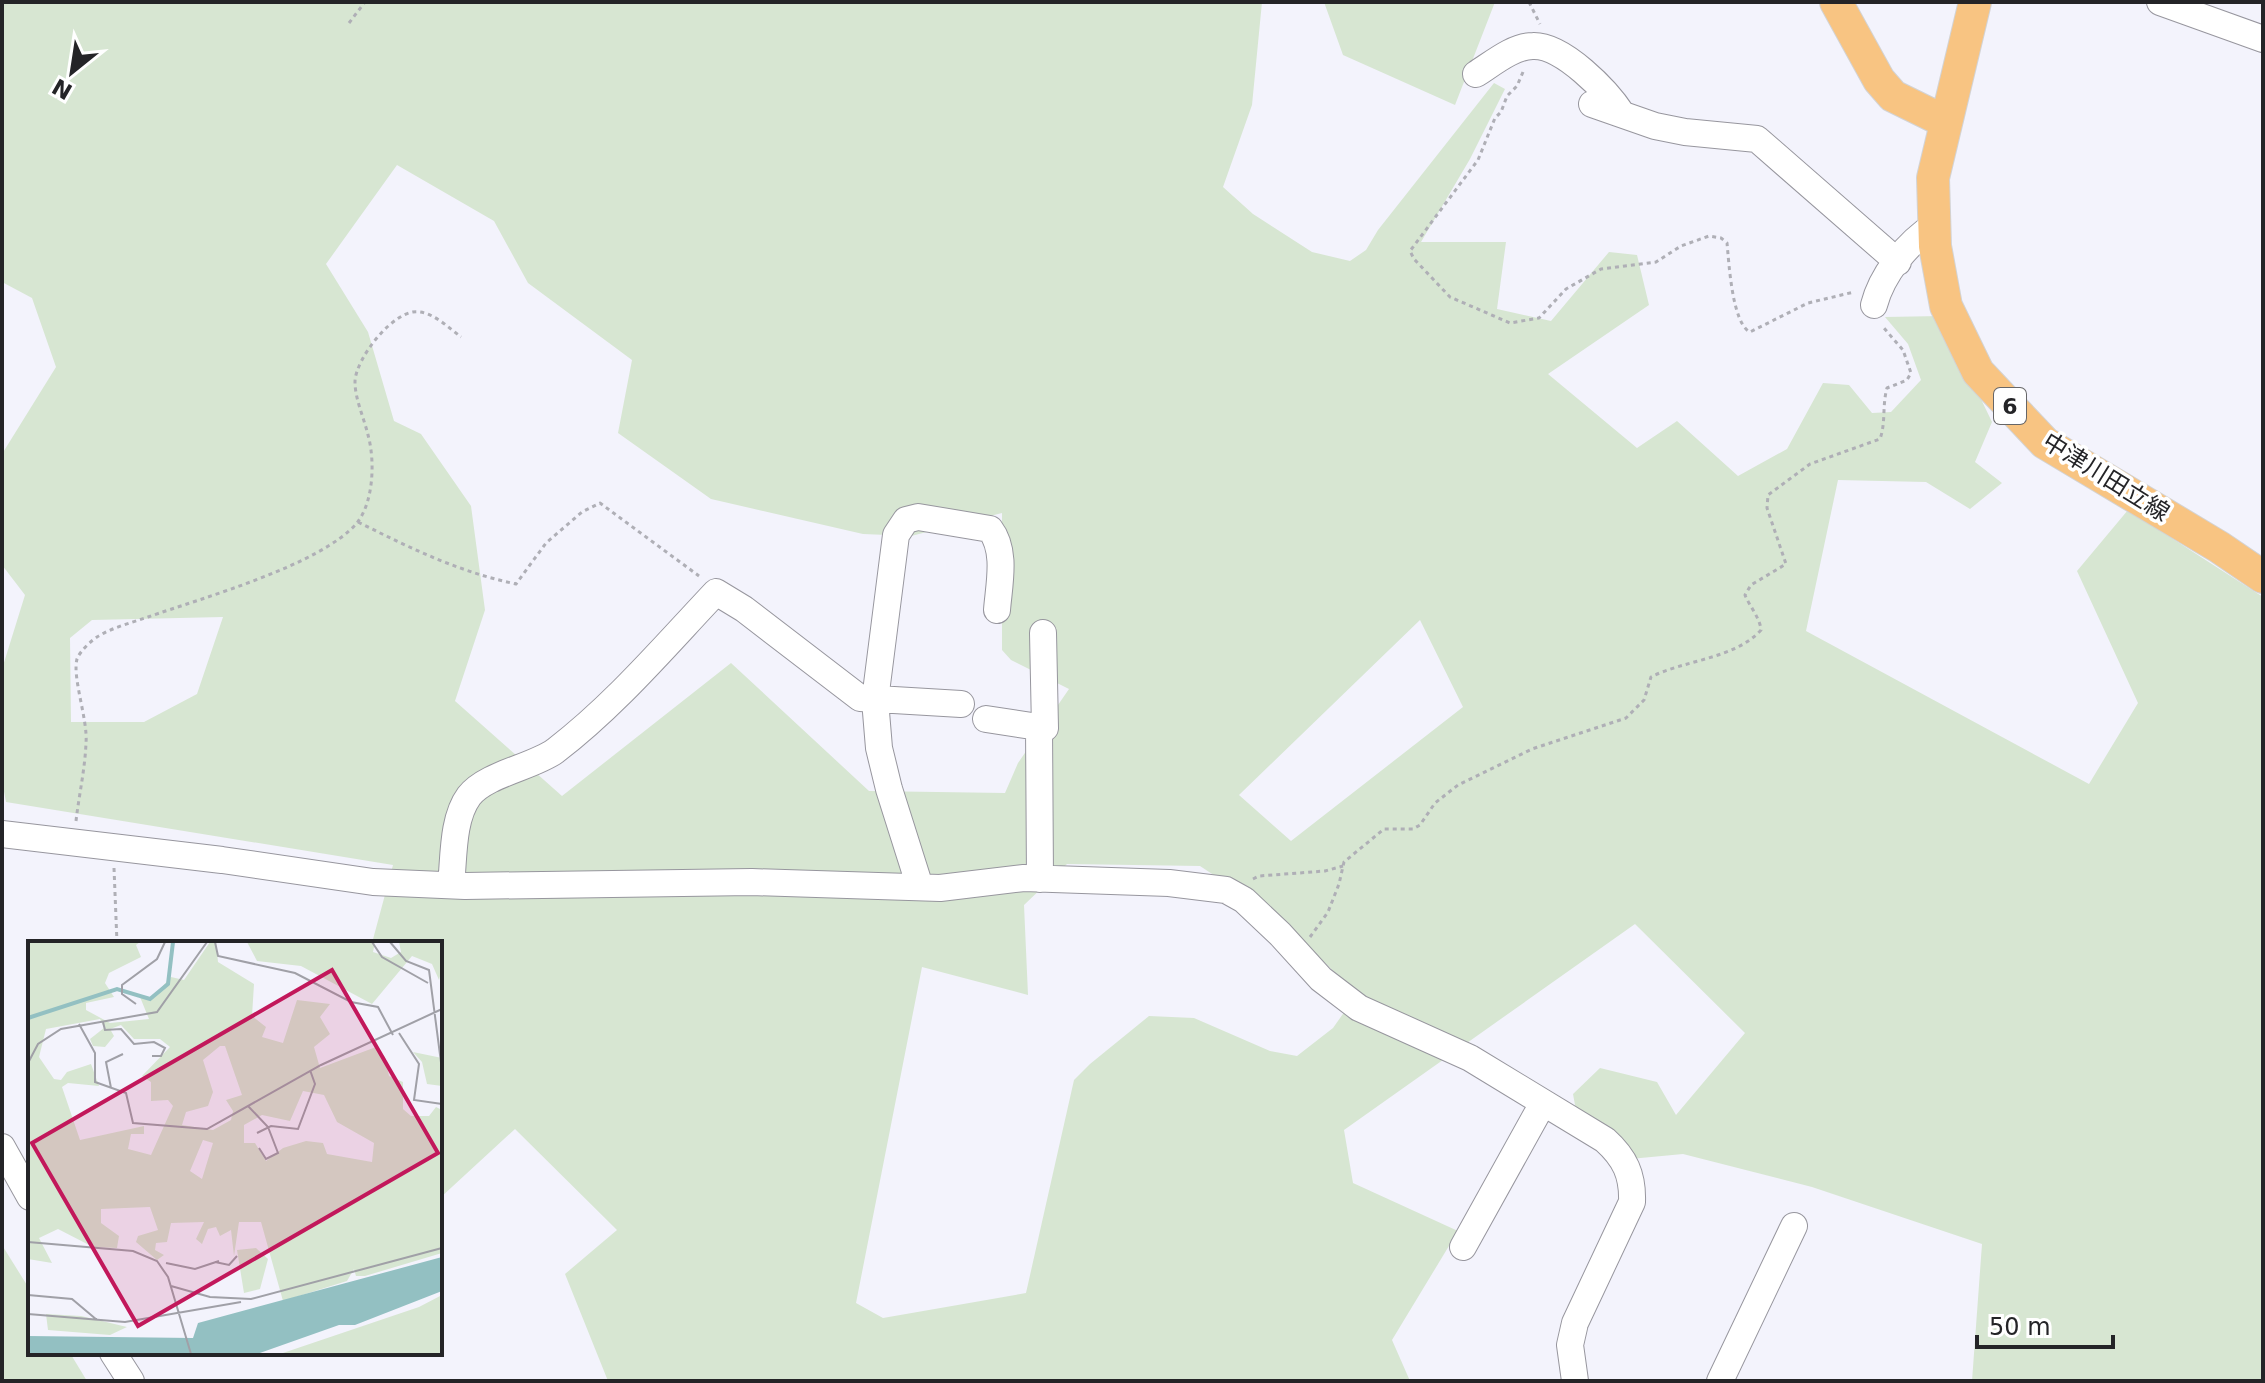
<svg xmlns="http://www.w3.org/2000/svg" width="2265" height="1383" font-family="'DejaVu Sans','Noto Sans JP',sans-serif">
<style>
.green{fill:#d7e6d2;fill-rule:evenodd}
.lines{fill:none;stroke-linecap:round;stroke-linejoin:round}
.minor-casing{stroke:#97969e;stroke-width:28}
.major-casing{stroke:#d3d3d4;stroke-width:34}
.path{stroke:#afafb6;stroke-width:3;stroke-dasharray:4 4;stroke-linecap:butt}
.minor{stroke:#fff;stroke-width:26}
.major{stroke:#f8c482;stroke-width:32}
.labels{text-anchor:middle;stroke-width:7;stroke-linejoin:round;paint-order:stroke}
.shield{fill:#fff;stroke:#666668;stroke-width:2}
.shield-label{font-size:22px;font-weight:bold;fill:#242427}
.street-label{font-size:24px;fill:#242427;stroke:#fff}
.inset-river{fill:none;stroke:#93c0c2;stroke-width:4}
.inset-road{fill:none;stroke:#a0a0a7;stroke-width:2}
.view{fill:#c2185b;fill-opacity:0.15;stroke:#c2185b;stroke-width:4}
.inset-edge{fill:none;stroke:#242427;stroke-width:4}
</style>
<rect width="100%" height="100%" fill="#f3f3fc"/>
<!-- green -->
<path class="green" d="M2 2H1262L1252 105 1223 187 1253 214 1312 252 1350 261 1366 250 1378 230 1494 83 1505 89 1470 159 1421 242H1506L1497 309 1551 321 1609 252 1637 255 1649 305 1548 374 1637 448 1677 421 1738 476 1787 449 1823 383 1849 385 1872 413 1891 412 1921 380 1908 344 1885 317 1941 316 1992 422 1975 462 2002 483 1970 509 1926 482 1838 480 1806 631 2089 784 2138 703 2077 571 2128 510 2263 597V1381H1972L1982 1244 1812 1187 1683 1154 1630 1159 1577 1116 1573 1094 1600 1068 1657 1082 1676 1115 1745 1033 1635 924 1344 1130 1353 1183 1458 1231 1392 1340 1410 1381H608L565 1274 617 1230 515 1129 440 1198V943H372L393 865 6 802 2 781V669L25 595 2 565V454L56 367 32 298 2 282ZM397 165 494 221 528 283 632 360 618 433 711 499 863 534 911 536 1002 513V650L1011 660 1069 689 1018 763 1005 793 869 791 731 663 562 796 455 701 485 610 471 506 421 434 394 421 368 332 326 264ZM223 617 197 694 144 722H71L70 638 92 620ZM1420 620 1463 707 1291 841 1239 795ZM1067 864 1200 866 1279 918 1357 994 1333 1028 1297 1056 1270 1051 1194 1018 1149 1016 1090 1064 1074 1080 1026 1293 883 1318 856 1303 922 967 1028 995 1024 905Z
M1324 2H1495L1455 105 1343 55Z
M2 1245 30 1290V1353H70L87 1381H2Z"/>
<g class="lines">
<defs>
<path id="minor" d="M2160 2 2263 39
M1476 74C1492 64 1513 46 1533 46 1563 45 1607 91 1622 114
M1592 104 1655 126 1685 132 1757 139 1898 262
M1874 305C1882 274 1908 242 1935 225
M986 719 1045 728 1043 633
M1039 727 1040 879
M2 834 222 860 373 882 465 886 752 882 940 888 1024 878 1169 883 1226 890 1244 900 1280 934 1321 979 1359 1008 1470 1058 1605 1140C1625 1158 1633 1175 1632 1202L1575 1323 1570 1345 1575 1381
M451 885C454 858 452 819 469 796 486 774 533 767 555 751 615 705 664 647 716 592L744 609 860 698 961 704
M920 887 889 789 879 748 875 700 896 535 906 520 918 517 990 529C1007 551 999 584 997 610
M2 1147 30 1197
M1463 1247 1543 1103
M113 1353 131 1381
M1720 1381 1794 1226"/>
<path id="major" d="M1836 2 1879 80 1893 96 1946 122
M1975 2 1933 178 1935 246 1946 306 1978 372 2045 443 2219 547 2263 577"/>
</defs>
<!-- minor casing -->
<use href="#minor" class="minor-casing"/>
<!-- major casing -->
<use href="#major" class="major-casing"/>
<!-- path -->
<path class="path" d="M1529 2 1540 24
M349 23 365 2
M1523 72 1517 86 1507 96 1501 112 1495 118 1478 160 1410 251 1414 259 1450 297 1510 323 1539 318 1566 289 1601 269 1656 262 1681 246 1709 236 1721 238 1727 243C1729 263 1732 323 1750 332L1808 303 1854 292
M358 522C410 548 459 572 516 584L546 543 582 512 600 503 699 576
M76 821C79 795 85 769 86 743 88 720 72 677 77 659 80 651 91 641 97 637 113 627 131 623 148 617 202 598 321 565 357 523 374 501 375 460 368 435 364 418 355 399 355 382 355 359 395 307 420 312 435 314 449 328 461 337
M114 868 117 943
M1253 879 1259 876 1325 871 1343 866
M1310 937 1328 912 1339 884 1344 862 1384 829H1413L1420 825 1435 803 1458 785 1532 749 1626 718 1644 700 1651 677C1684 660 1735 659 1761 630 1760 618 1750 607 1745 595L1751 585 1786 564 1767 508 1768 495 1810 464 1880 439C1886 422 1882 406 1887 388L1907 380 1911 373 1903 350 1883 327"/>
<!-- minor -->
<use href="#minor" class="minor"/>
<!-- major -->
<use href="#major" class="major"/>
</g>
<g class="labels">
<!-- shield labels -->
<rect class="shield" x="1994" y="388" width="32" height="36" rx="6"/>
<g class="shield-label">
<text x="2010" y="414">6</text>
</g>
<!-- street labels -->
<g class="street-label">
<text transform="translate(2106 477) rotate(32)" y="8">中津川田立線</text>
</g>
</g>
<!-- overview -->
<g transform="translate(28 941)">
<rect width="414" height="414" fill="#f3f3fc"/>
<path d="M0 1H112L108 4 113 16 81 32 77 42 86 56 58 62V69L82 82 121 78 112 56 122 59 143 36 156 39 182 1H188L190 21 226 43 224 75 238 86 234 96 255 102 269 59 302 63 292 76 302 93 286 106 292 127 348 106 357 116 361 135 375 141V168L383 175H401L408 166 414 169V312L337 335H328L326 328 319 340 255 360 233 281H211L206 315 203 289 192 295 188 286 180 288 174 303 168 298 176 281 143 282 139 301 128 302 127 309 136 314 129 319 108 301 110 295 130 289 122 266 73 268V282L91 295 89 307 65 306 30 288 11 297 24 322 0 318ZM72 78 76 87 62 98 65 105 77 106 86 95 82 88 93 84 106 98H132L142 106 114 135 123 141V160L140 159 145 165 123 214 100 208 103 193H116V185L52 199 34 146 40 142 71 145 63 123 39 131 33 139 26 138 11 116 18 88ZM192 105H197L214 154 198 159 205 170 203 179 185 189 154 184 158 171 180 165 185 151 175 119ZM275 150 296 154 309 181 346 202 344 221 299 213 295 202 278 200 255 207 238 220 227 202H216V184L234 174 262 180ZM175 199 185 202 174 238 162 230ZM219 1H347L345 11 363 17 373 11 371 1H414V27L411 39 404 23 384 15 344 63 273 25 229 20ZM385 111 414 117V145L399 143 394 121ZM228 307 240 318 232 348 216 352 209 309ZM414 354V413H252L391 366ZM18 373 53 375 99 386 82 394 20 389Z" fill="#d7e6d2" fill-rule="evenodd"/>
<path d="M414 316V350L327 384H311L229 413H0V395L165 397 170 382Z" fill="#93c0c2"/>
<path class="inset-river" d="M0 77 89 48 122 58 140 43 145 1"/>
<path class="inset-road" d="M187 1 190 15 267 32 323 61 350 66 365 94M344 1 354 16 400 42M362 1 378 20 401 29 414 129M108 63 94 53V44L129 18 137 1M75 81 77 89 93 88 106 103 126 101 137 107 133 115H124M51 83 67 112V141L98 152 105 182 179 188 293 124 414 68M371 92 391 123 386 159 414 163M0 122 10 103 33 88 129 71 179 1M83 147 78 121 95 113M0 152V182M220 165 240 186 250 212 238 218 231 207M229 192 243 185 270 188 287 143 282 129M0 301 105 310 129 320 140 336 163 413M187 321 201 324 209 315M138 322 167 328 191 320M143 345 182 356 223 358 414 307M0 354 44 358 69 379M0 373 97 381 213 361"/>
<path class="view" d="M304 29 410 212 110 385 4 202Z"/>
<rect width="414" height="414" class="inset-edge"/>
</g>
<!-- border -->
<rect width="2265" height="1383" fill="none" stroke="#242427" stroke-width="8"/>
<!-- north arrow -->
<g transform="translate(72 72) rotate(210)" stroke="#ffffff" stroke-width="6" paint-order="stroke">
<path d="M0-6L14 30L0 20L-14 30Z" fill="#242427"/>
<text y="-12" font-size="22" font-weight="bold" text-anchor="middle" fill="#242427">N</text>
</g>
<!-- scale -->
<path d="M1977 1335v12h136v-12" fill="none" stroke="#242427" stroke-width="4"/>
<text x="1989" y="1335" font-size="24" fill="#242427" stroke="#ffffff" stroke-width="6" paint-order="stroke">50 m</text>
</svg>
